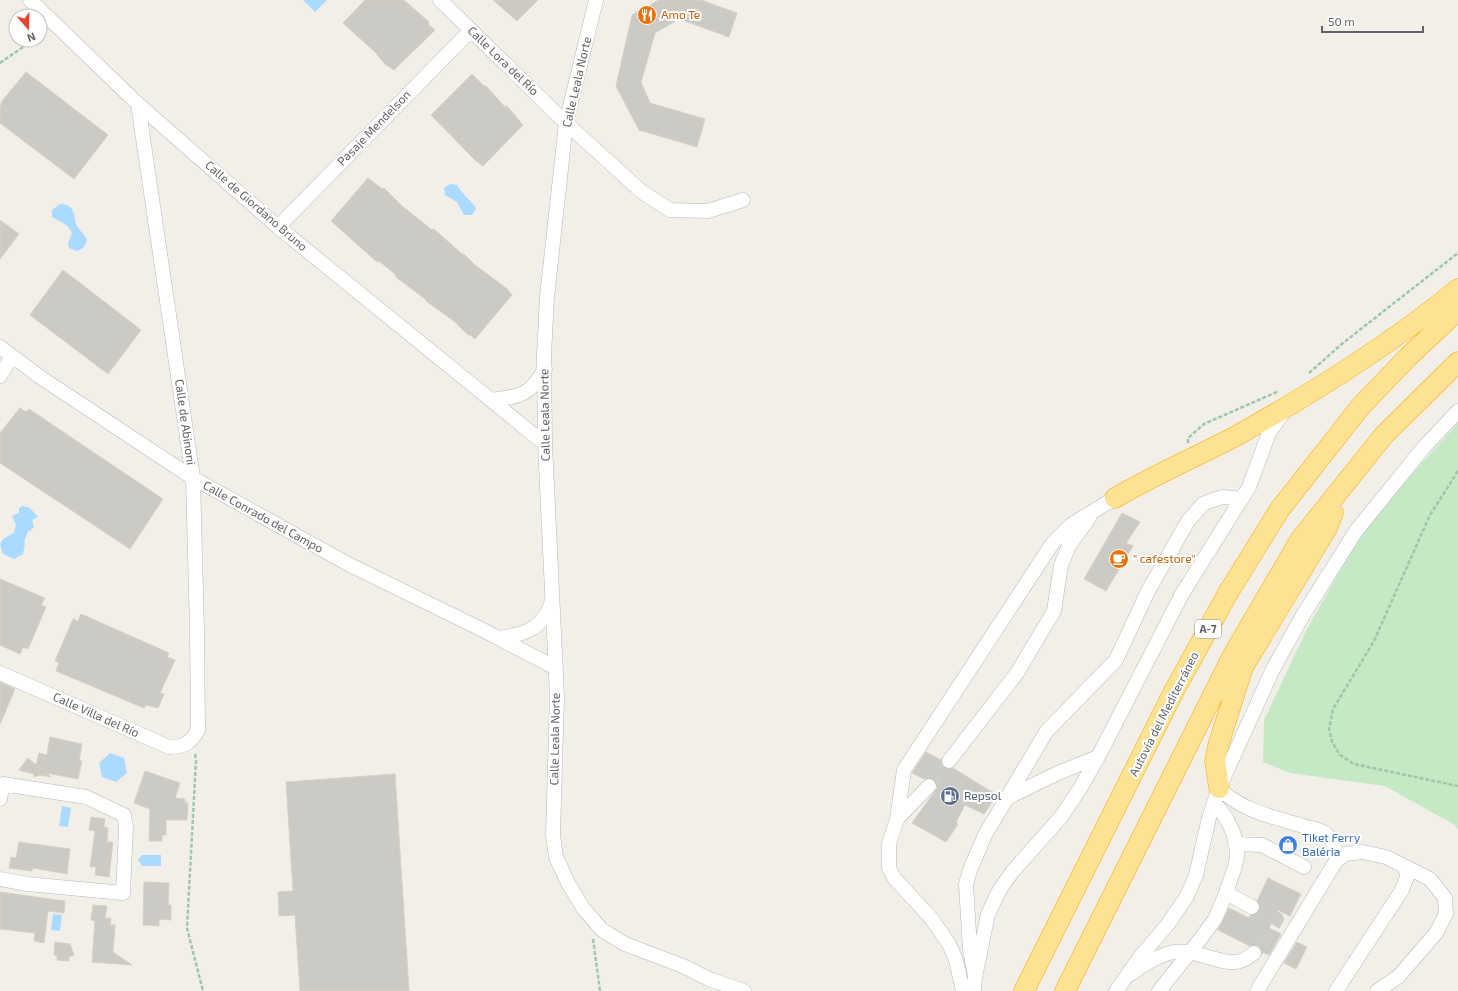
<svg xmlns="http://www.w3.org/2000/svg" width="1458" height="991" font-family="'Exo 2',sans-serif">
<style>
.green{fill:#c5e8c5}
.water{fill:#aadaff}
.building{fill:#cccac5;stroke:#d6d1c6}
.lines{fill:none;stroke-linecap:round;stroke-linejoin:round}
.minor-tunnel{stroke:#ccccc8;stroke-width:14;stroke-dasharray:14 7;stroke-linecap:butt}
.minor-casing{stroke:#b5b8bc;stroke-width:15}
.highway-casing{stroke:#f9ab00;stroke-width:21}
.path{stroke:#9cc7a9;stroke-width:2.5;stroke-dasharray:4 2;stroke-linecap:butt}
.minor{stroke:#fff;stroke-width:14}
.highway{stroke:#fde293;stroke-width:20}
.labels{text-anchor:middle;stroke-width:4;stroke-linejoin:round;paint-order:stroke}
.shield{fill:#fff;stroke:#8f9295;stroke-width:1}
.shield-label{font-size:11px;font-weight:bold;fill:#5f6368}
.food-label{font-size:12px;fill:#c56008;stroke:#fff;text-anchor:start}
.street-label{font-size:12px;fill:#5f6368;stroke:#fff}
.service-label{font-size:12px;fill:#4e5e75;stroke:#fff;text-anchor:start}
.shop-label{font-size:12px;fill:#366cbe;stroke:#fff;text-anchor:start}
</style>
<rect width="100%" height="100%" fill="#f1efe8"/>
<!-- green -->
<path class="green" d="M1458 423V829L1455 825 1385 786 1290 773 1263 762 1264 720 1307 629 1351 551 1382 507Z"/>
<!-- water -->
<path class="water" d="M303 0H327L315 12Z
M450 184 457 185C461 193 475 204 476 209L472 215H464L457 202 445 195 444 188Z
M60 204C74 204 74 214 76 224 78 229 84 234 87 239 86 246 83 249 77 251L69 248 68 244 72 233C68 223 60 222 52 217V210Z
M23 506 30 508 38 517 32 520 34 527 30 531H28L24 542 25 543 23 554 14 559 3 554 0 544 3 539 14 533 16 525 12 516 19 513V508Z
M110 753 124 758 127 773 116 782 102 777 99 763Z
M62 806 71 808 68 827 59 826Z
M142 855H161V866H142L138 860Z
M53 914 62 915 60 931 51 930Z"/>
<!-- building -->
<path class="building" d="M365 0H404L429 22 428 24 435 30 394 70 386 65 375 52 343 23Z
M493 0H538L517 21Z
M659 0H701L737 13 729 37 679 19 655 33 641 82 650 103 705 119 697 147 639 130 616 86 632 15Z
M26 72 108 135 74 179 0 123V108L2 101Z
M472 74 484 86H486L505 107 507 106 523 125 483 166 475 160 431 115Z
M368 178 382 189 384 188 402 206 432 230 434 229 462 254H464L475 265 506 288 512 295 475 339 470 335H468L455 322 426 301 425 299 396 277 395 274 379 261 377 262 331 221Z
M0 220 19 234 0 259Z
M63 270 141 330 108 374 30 315Z
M20 408 26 412 29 409 163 499 130 549 0 463V433Z
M1122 513 1140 522 1126 543 1133 546 1106 591 1084 579Z
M0 579 45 598 41 605 46 607 28 649 23 647 20 654 0 645Z
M81 614 169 653 167 657 175 660 160 693 164 694 158 708 146 705 144 708 56 671 59 663 55 661 73 619 78 621Z
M0 682 15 689 0 724Z
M50 737 82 744 79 761H82L78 779 47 773 51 777 40 775 34 777V774L19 770 28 758 36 765 39 753 47 755Z
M926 752 941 760 944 768H953L997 795 984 814 965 805 956 822 958 824 946 842 912 823 938 787 935 780 931 778 924 779 912 773Z
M145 771 180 783 175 798 185 799V803H188L187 820H166V835H162V841H149L150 809 134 803Z
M395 774 409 991H300L295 915 279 916 278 892 293 891 286 782Z
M91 817 105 819 104 827 108 828 107 842H113L109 877 95 875 96 867H90L95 831 89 830Z
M19 842 70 849 67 874 33 868 32 871 9 868 11 857 16 858Z
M1268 878 1301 894 1290 916 1278 910 1269 928 1281 934 1269 955 1262 952 1258 945 1250 946 1218 930 1229 908 1249 918 1250 915 1257 914 1260 907 1257 901Z
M144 882 169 883 168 905H171V920L159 919V926L143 925Z
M0 892 65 901 64 913 48 911 44 943 34 941 35 933 0 929Z
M93 905 107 906 105 918H111L110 925H115L113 952 132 965 92 962 95 921 91 920Z
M55 942 70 944 74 955 69 957V961L57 960V955H54Z
M1297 942 1307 947 1296 969 1284 963Z"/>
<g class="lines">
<!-- minor-tunnel -->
<path class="minor-tunnel" d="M929 786 949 761
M1252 907 1277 919 1264 941 1254 953"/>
<defs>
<path id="minor" d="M30 0 138 104 278 227 545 444
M440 0 566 123 642 192 670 210 708 211 743 200
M596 0 566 123 547 297 544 356 545 444 557 696 553 835 556 857 568 883 583 908 602 930 625 944 683 966 711 980 744 991
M278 227 471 30
M0 347 43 379 193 478 348 564 485 631 556 668
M0 376 12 356
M491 400C520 397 530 395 545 369
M499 638C526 634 543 629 552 601
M0 673 169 747C184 747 191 743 198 730L197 630 193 478 138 104
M949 761 1017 673 1054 611 1061 565 1069 546 1089 518
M1219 788C1241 811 1274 817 1303 826 1309 828 1321 829 1326 834 1335 842 1336 850 1336 861L1257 991
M1009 797 1058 773 1098 757
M0 799 3 784 86 797 124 815 126 827 123 893 27 884 0 879
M1214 803C1227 816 1238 837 1237 856 1236 868 1229 882 1226 893L1252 907
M897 819 929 786
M1235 844 1262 845 1304 867
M1336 861 1345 854 1363 852 1386 857 1430 879 1445 898 1446 914 1436 933 1398 977 1377 991
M1131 974C1143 965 1159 955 1174 952 1196 948 1224 967 1240 961 1245 960 1250 956 1254 953
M975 977 988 914 1000 889 1013 871 1061 817 1081 787 1098 757 1182 594 1249 487 1269 433 1284 412
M963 991 956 960 949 944 931 918 895 879 889 868V844L897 819 904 770 1052 544 1071 525 1115 498
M974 991 975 977 970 949 966 884 970 870 985 835 1046 732 1116 660 1148 591 1188 521 1203 504 1213 500 1223 497 1242 499
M1116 991 1140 957 1168 924 1187 896 1196 875 1209 818 1219 788 1273 669 1303 615 1356 531 1424 447 1458 411
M1159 991 1202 937 1215 919 1226 893
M1336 991 1402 890 1408 874 1403 866"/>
<path id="highway" d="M1115 498C1154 475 1196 457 1236 436 1313 393 1390 345 1458 289
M1219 788 1215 761 1218 746 1243 667 1327 528 1333 513
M1024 991 1174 691 1228 593 1280 509 1361 406 1408 357 1458 310
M1065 991 1233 655 1300 540 1384 435 1458 362"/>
</defs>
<!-- minor casing -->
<use href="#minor" class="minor-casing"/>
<!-- highway casing -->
<use href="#highway" class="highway-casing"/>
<!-- path -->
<path class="path" d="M40 35 45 32
M0 63 33 40
M1309 373 1343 343 1458 253
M1188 443V438L1204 424 1279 391
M1458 471 1430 515 1374 641 1333 709 1329 729 1332 742 1340 755 1354 764 1458 786
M195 754 196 760 187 928 203 991
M593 939 600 991"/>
<!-- minor -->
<use href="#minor" class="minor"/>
<!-- highway -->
<use href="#highway" class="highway"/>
</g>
<!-- icons -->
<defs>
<symbol id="restaurant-disc" viewBox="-11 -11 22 22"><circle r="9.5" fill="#e8710a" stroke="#fff"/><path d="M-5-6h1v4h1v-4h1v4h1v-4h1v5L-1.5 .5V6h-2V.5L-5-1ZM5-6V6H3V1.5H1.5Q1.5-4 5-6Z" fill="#fff"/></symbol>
<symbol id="cafe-disc" viewBox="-11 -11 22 22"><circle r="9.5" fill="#e8710a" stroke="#fff"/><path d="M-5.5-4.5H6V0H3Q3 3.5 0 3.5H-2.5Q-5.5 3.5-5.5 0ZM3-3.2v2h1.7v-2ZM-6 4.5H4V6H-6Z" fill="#fff"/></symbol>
<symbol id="fuel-disc" viewBox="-11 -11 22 22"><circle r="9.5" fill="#5c6f8a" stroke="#fff"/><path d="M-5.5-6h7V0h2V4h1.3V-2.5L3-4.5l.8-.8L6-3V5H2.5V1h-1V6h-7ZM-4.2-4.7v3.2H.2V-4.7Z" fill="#fff"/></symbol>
<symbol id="shop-disc" viewBox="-11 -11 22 22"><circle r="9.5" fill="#3f7fe0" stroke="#fff"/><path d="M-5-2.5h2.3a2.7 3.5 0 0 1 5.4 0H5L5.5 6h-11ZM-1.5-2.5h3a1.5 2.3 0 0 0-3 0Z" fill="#fff"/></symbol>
</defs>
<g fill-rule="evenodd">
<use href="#restaurant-disc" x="636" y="4" width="22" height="22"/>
<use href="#cafe-disc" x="1108" y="548" width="22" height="22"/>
<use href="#fuel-disc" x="939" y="785" width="22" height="22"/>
<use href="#shop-disc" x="1277" y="834" width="22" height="22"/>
</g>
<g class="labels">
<!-- shield labels -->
<rect class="shield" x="1195" y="620" width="26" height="18" rx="3"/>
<g class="shield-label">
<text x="1208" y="633">A-7</text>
</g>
<!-- food labels -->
<g class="food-label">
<text x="661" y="19">Amo Te</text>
<text x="1133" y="563">" cafestore"</text>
</g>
<!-- street labels -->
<g class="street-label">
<text transform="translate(503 61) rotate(44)" y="4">Calle Lora del Río</text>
<text transform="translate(577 82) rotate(-77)" y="4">Calle Leala Norte</text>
<text transform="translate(374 128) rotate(-46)" y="4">Pasaje Mendelson</text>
<text transform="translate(256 206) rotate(41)" y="4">Calle de Giordano Bruno</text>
<text transform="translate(545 415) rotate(-91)" y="4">Calle Leala Norte</text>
<text transform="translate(185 422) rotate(82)" y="4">Calle de Abinoni</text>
<text transform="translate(263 517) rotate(29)" y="4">Calle Conrado del Campo</text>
<text transform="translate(1164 714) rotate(-63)" y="4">Autovía del Mediterráneo</text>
<text transform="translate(96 715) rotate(24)" y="4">Calle Villa del Río</text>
<text transform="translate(555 739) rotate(-89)" y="4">Calle Leala Norte</text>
</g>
<!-- service labels -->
<g class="service-label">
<text x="964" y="800">Repsol</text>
</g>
<!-- shop labels -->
<g class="shop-label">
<text x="1302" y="842">Tiket Ferry<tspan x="1302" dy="14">Baléria</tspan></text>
</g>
</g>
<!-- north arrow -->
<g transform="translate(28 28) rotate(160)"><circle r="19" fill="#ffffff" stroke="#bfc1c3"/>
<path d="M0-3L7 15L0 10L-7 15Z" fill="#ea4335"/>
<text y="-6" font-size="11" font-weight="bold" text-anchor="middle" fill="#5f6368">N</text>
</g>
<!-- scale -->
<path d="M1322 26v6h101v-6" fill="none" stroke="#5f6368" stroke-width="2"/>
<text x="1328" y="26" font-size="12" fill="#5f6368" stroke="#ffffff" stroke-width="3" paint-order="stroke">50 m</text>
</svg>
